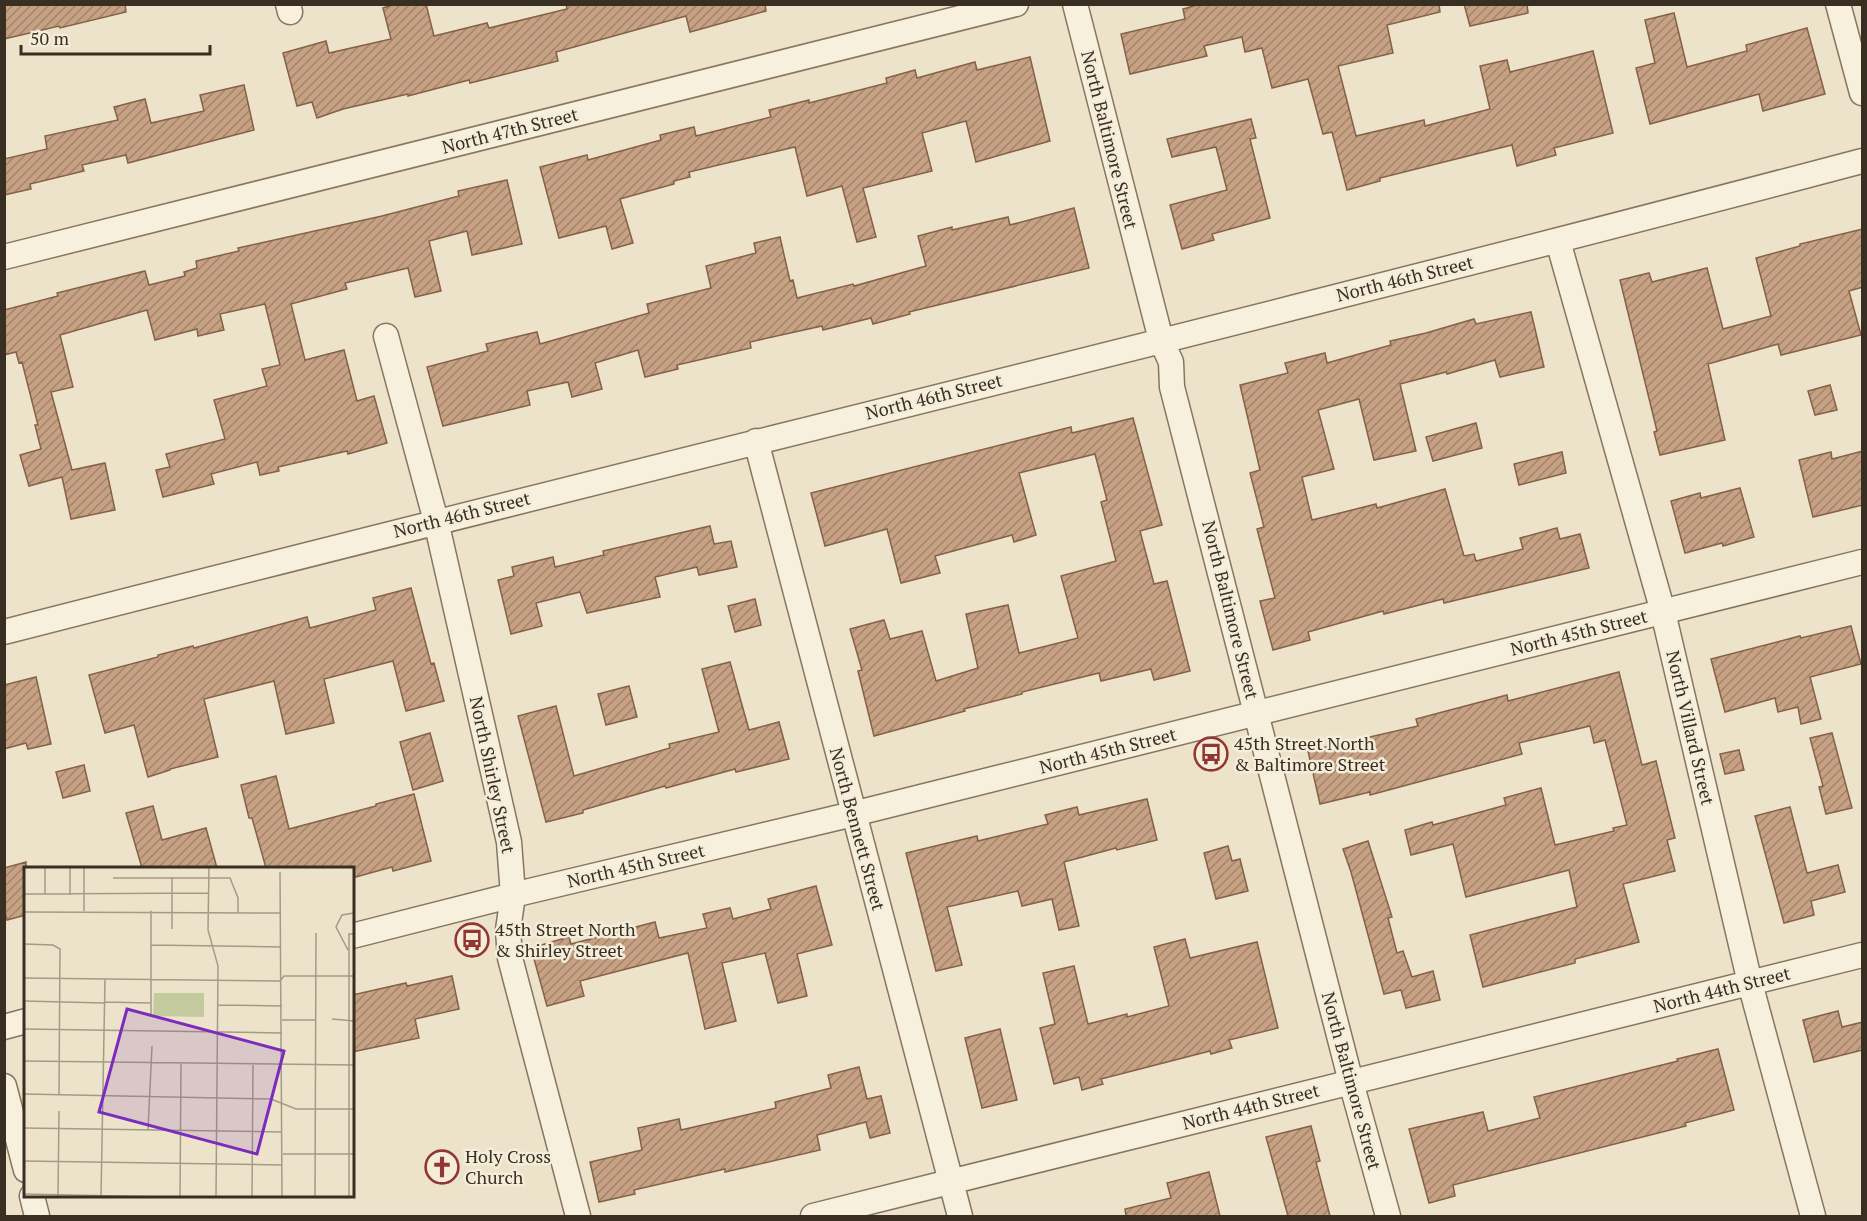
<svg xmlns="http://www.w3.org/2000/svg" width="1867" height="1221" font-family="'PT Serif',serif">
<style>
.building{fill:url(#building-hatch);stroke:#856147;stroke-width:1.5}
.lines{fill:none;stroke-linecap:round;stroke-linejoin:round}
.minor-casing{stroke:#87765f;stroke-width:27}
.minor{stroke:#f7f0dd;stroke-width:24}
.labels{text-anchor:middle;stroke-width:5;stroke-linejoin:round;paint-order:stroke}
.street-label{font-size:18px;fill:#392e22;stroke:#f4edd9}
.poi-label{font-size:18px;fill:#392e22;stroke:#f4edd9;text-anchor:start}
.inset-road{fill:none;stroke:#a49b87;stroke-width:1.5}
.view{fill:#7b2cbf;fill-opacity:0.15;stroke:#7b2cbf;stroke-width:3}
.inset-edge{fill:none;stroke:#392e22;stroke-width:3}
</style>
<defs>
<pattern id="building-hatch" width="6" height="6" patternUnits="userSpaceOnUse" patternTransform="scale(1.5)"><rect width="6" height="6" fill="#c7a183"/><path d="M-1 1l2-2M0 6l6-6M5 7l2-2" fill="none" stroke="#a3846b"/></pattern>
</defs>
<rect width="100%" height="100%" fill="#ece3ca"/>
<!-- building -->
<path class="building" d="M4 4H125L126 12 60 28 59 26 4 39Z
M395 4H426L434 36 487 23 489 28 567 9 566 4H765L766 11 690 32 686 16 556 52 558 61 470 83 469 80 408 96V94L343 109 317 118 312 102 297 106 283 53 326 41 329 53 391 39 383 8Z
M1200 4H1439L1440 12 1387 25 1393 53 1338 66 1356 136 1424 120 1425 126 1490 109 1480 66 1507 60 1510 72 1593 51 1613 133 1554 148 1556 155 1517 166 1512 145 1380 178V181L1347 190 1332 132 1323 134 1308 79 1272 88 1262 48 1245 52 1242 37 1204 46 1207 56 1130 74 1121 34 1185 19 1183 9Z
M1464 4H1527L1528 13 1470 26Z
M1674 13 1687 67 1747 51 1746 45 1807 28 1825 94 1763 111 1759 94 1650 124 1636 68 1655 63 1645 20Z
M1030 57 1050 141 976 162 966 121 922 133 932 171 863 188 876 237 857 242 842 186 807 196 795 147 689 172 690 177 674 181V184L620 199 633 243 612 249 606 226 559 238 540 167 587 155 588 160 661 140 660 135 694 127 696 136 771 117 769 110 809 100V103L887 83 886 78 915 70 917 78 975 62 977 70Z
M244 85 254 130 128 163 126 155 82 165 84 171 30 184 31 189 4 195V159L47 149 45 136 118 120 114 107 145 99 151 123 204 111 200 95Z
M1251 119 1256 138 1250 139 1270 218 1212 234 1214 240 1182 249 1170 205 1227 190 1216 147 1172 157 1167 139Z
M507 180 522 244 472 255 467 231 429 241 441 291 415 297 408 268 345 283 347 289 291 304 305 360 344 350 357 401 374 396 387 443 348 454 347 451 278 467 279 471 260 475 257 462 211 474 214 484 163 497 156 470 170 467 166 454 225 439 214 400 267 386 262 369 280 365 265 304 220 314 224 330 198 336 197 329 155 340 147 310 60 335 73 387 51 392 72 470 105 463 115 510 71 519 62 477 29 486 20 455 41 449 35 425H38L22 362 19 363 16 352 4 355V310L58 296 57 293 145 271 149 285 185 276 184 272 197 268 196 261 239 251 238 248 382 216 459 196 458 191Z
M1074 208 1089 268 909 312 910 314 873 324 871 318 823 330 822 326 750 342 751 348 677 365 678 369 645 377 638 350 595 363 602 389 572 397 568 382 527 391 530 405 443 426 427 367 488 351 486 344 537 332 540 344 649 313 647 304 711 288 706 266 756 253 754 243 780 237 790 281 793 280 797 298 853 284 854 286 926 266 918 236 952 227V230L1008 217 1010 225Z
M1863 229V287L1849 291 1861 335 1781 355 1778 344 1708 364 1725 440 1660 455 1654 432 1657 431 1620 280 1649 273 1652 282 1707 268 1723 329 1771 316 1756 258 1800 246V244Z
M1531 312 1544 367 1500 377 1495 360 1447 374 1446 372 1400 384 1416 451 1374 460 1359 399 1318 410 1334 469 1302 477 1312 520 1376 504 1377 508 1445 489 1464 556 1474 554 1476 561 1523 549 1520 538 1557 528 1560 539 1580 534 1589 568 1444 603 1443 599 1384 614 1383 611 1308 632 1310 640 1273 650 1260 601 1275 598 1257 529 1264 527 1250 473 1260 470 1240 385 1288 373 1285 363 1325 353 1327 363 1391 345 1390 341 1426 333 1474 319 1476 324Z
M1830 385 1837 410 1815 415 1808 391Z
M1133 418 1162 525 1140 531 1154 584 1167 581 1190 671 1154 680 1151 669 1101 681 1099 673 1022 692V694L964 709 965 711 874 736 858 671 862 670 850 629 884 620 890 639 922 631 936 681 978 668 966 614 1008 605 1019 653 1078 638 1061 576 1116 561 1101 502 1107 500 1095 454 1019 473 1036 535 1014 542 1012 535 935 556 940 573 901 583 887 529 825 546 811 493 1071 427 1072 433Z
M1476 423 1482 448 1433 461 1426 437Z
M1863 451V505L1813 517 1799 460 1831 452 1832 459Z
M1562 452 1566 473 1519 485 1514 464Z
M1740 488 1754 537 1723 546 1722 543 1685 553 1671 501 1700 493 1701 498Z
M710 526 714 544 731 541 737 567 699 575 697 567 655 577 660 597 587 613 580 592 536 603 542 626 511 634 498 580 514 576 512 567 553 557 555 567 604 555 603 551Z
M411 588 431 664 434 663 444 701 406 711 393 661 324 679 334 723 286 734 274 681 204 699 218 757 170 769V770L148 777 134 725 105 733 89 675 158 657V655L193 646 194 648 307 617 310 628 376 610 373 598Z
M755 599 761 625 735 632 728 606Z
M1851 626 1861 664 1810 677 1821 719 1801 724 1798 707 1778 712 1775 698 1725 712 1711 659 1800 636 1801 638Z
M730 662 749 730 779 722 789 759 736 772 735 769 666 788 665 786 583 810V813L546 822 518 716 556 706 574 776 670 748 669 744 719 732 702 669Z
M1619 672 1642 765 1656 761 1675 838 1667 840 1675 871 1623 884 1639 942 1575 959V963L1483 987 1470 935 1577 907 1569 870 1466 897 1453 844 1411 855 1405 830 1432 822 1433 825 1506 805 1504 798 1541 788 1555 845 1614 831 1613 828 1627 825 1605 740 1594 743 1590 726 1519 743 1522 754 1370 795V792L1320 804 1308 751 1418 726 1416 719 1507 695 1508 701Z
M36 677 51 744 28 749 26 743 4 749V685Z
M629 686 637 717 606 725 598 694Z
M430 733 443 781 413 790 400 742Z
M1832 733 1852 808 1826 814 1819 787 1823 786 1810 738Z
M1739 750 1744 770 1725 774 1720 754Z
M84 765 90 791 63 798 56 772Z
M276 776 289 829 376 806V804L414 794 431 861 393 871 392 867 352 878V868H266L252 818H249L241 785Z
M1147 799 1157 840 1117 850 1116 848 1064 862 1079 926 1059 930 1052 899 1022 906 1018 891 947 907 962 965 936 971 906 853 977 836 978 841 1048 824 1045 815 1077 807 1079 815Z
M153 806 162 840 206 828 217 868H142L126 813Z
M1790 807 1807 873 1838 865 1845 892 1811 901 1814 915 1784 923 1755 816Z
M1368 841 1392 917 1388 918 1397 953 1403 951 1412 977 1433 971 1440 1000 1406 1008 1401 990 1384 994 1351 872 1343 849Z
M1228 846 1232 861 1240 859 1248 891 1216 899 1204 853Z
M26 862V915L7 920 4 909V868Z
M816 886 832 945 797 954 807 996 778 1003 765 953 722 963 736 1021 705 1029 688 953 580 981 584 996 547 1006 531 948 569 937 571 944 655 922 659 938 707 928 703 914 730 908 733 919 771 909 768 899Z
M1185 939 1190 958 1257 942 1278 1028 1229 1040 1232 1048 1211 1054 1210 1051 1101 1079 1103 1084 1082 1090 1079 1077 1054 1084 1040 1028 1055 1024 1043 973 1074 966 1088 1024 1127 1014V1017L1169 1006 1154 947Z
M452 976 459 1009 415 1019 419 1038 352 1052V995L406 983 407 986Z
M1838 1011 1842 1027 1863 1022V1050L1814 1062 1803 1020Z
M1000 1029 1017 1100 982 1108 965 1038Z
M1718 1049 1734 1110 1685 1123 1686 1126 1453 1185 1455 1196 1429 1203 1409 1129 1483 1112 1488 1131 1540 1118 1534 1097 1678 1061 1677 1059Z
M859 1067 867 1099 881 1096 890 1133 870 1138 866 1122 817 1135 820 1150 725 1172V1169L634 1190 635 1194 599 1202 590 1162 642 1150 638 1128 679 1119 681 1130 776 1108 775 1102 831 1088 828 1075Z
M1311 1126 1320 1161 1316 1162 1330 1216H1288L1266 1137Z
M1209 1172 1220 1216H1126L1125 1209 1171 1198 1167 1183Z"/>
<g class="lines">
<defs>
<path id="minor" d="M288 4 290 12
M1075 4 1161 340 1171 362 1172 387 1351 1082 1388 1216
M1838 4 1862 93
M1558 241 1663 612 1750 983 1813 1216
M4 257 1016 4
M386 336 436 521 509 842 513 895 508 930 510 958 578 1216
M756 441 960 1216
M4 632C623 473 1245 324 1862 161
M352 936 513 895 853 814 1862 562
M4 1027 26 1021
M4 1086 26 1170
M32 1196 37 1216
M813 1216 1862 955"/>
</defs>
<!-- minor casing -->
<use href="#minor" class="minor-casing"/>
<!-- minor -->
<use href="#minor" class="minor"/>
</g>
<!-- icons -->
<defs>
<symbol id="bus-ring" viewBox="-11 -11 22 22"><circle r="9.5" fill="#f4edd9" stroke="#923634" stroke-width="1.5"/><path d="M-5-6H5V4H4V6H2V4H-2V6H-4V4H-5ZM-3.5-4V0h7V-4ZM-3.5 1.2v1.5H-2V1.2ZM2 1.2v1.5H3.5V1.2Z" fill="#923634"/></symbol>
<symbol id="church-ring" viewBox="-11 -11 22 22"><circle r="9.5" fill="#f4edd9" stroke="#923634" stroke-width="1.5"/><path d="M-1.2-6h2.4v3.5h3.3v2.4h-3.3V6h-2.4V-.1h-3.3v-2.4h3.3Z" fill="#923634"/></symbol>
</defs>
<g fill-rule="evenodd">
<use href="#bus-ring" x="1192" y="735" width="38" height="38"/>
<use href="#bus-ring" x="453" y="921" width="38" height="38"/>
<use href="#church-ring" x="423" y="1148" width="38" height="38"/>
</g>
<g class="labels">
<!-- street labels -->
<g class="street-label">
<text transform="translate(510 131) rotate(-14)" y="6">North 47th Street</text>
<text transform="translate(1109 140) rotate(76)" y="6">North Baltimore Street</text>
<text transform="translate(1405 279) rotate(-14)" y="6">North 46th Street</text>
<text transform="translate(934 397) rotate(-14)" y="6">North 46th Street</text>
<text transform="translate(462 515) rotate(-14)" y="6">North 46th Street</text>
<text transform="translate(1230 610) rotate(76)" y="6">North Baltimore Street</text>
<text transform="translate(1579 633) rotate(-14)" y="6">North 45th Street</text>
<text transform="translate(1690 728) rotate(77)" y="6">North Villard Street</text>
<text transform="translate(1108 751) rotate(-14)" y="6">North 45th Street</text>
<text transform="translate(492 775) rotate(78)" y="6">North Shirley Street</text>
<text transform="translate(857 829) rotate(75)" y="6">North Bennett Street</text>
<text transform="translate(636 866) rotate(-13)" y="6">North 45th Street</text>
<text transform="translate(1722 990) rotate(-14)" y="6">North 44th Street</text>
<text transform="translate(1351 1081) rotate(75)" y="6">North Baltimore Street</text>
<text transform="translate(1251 1107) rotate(-14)" y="6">North 44th Street</text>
</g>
<!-- poi labels -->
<g class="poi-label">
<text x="1234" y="750">45th Street North<tspan x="1234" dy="21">&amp; Baltimore Street</tspan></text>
<text x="495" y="936">45th Street North<tspan x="495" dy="21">&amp; Shirley Street</tspan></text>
<text x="465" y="1163">Holy Cross<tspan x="465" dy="21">Church</tspan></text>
</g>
</g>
<!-- overview -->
<g transform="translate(24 867)">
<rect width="330" height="330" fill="#ece3ca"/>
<path d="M130 126H180V150L129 149Z" fill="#c3ca9e"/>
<path class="inset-road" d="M46 0V28M60 0V44M185 0 184 63 194 99 192 330M256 5 258 330M89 11H206L214 31V45M0 27 184 26M21 27V0M0 45 256 46M148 62V10M0 77 29 78 36 82 35 228M127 78 257 80M324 83 312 60 318 48 330 46M0 111 256 114 260 109H330M0 134 80 136M80 135 126 136M194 138 258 139M127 150V44M308 152 330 154M258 153H291M0 162 258 166M0 194 330 198M0 227 247 232 272 242H330M0 261 258 265M124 263 128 179M259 287H330M0 294 258 298M0 327 141 330M34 329 35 244M77 330 81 112M156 330 157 197M228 330 229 198M291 330 292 66M325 330V67H330"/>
<path class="view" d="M103 142 260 184 233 287 75 245Z"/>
<rect width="330" height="330" class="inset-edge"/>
</g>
<!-- border -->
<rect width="1867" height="1221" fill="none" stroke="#392e22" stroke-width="12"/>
<!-- scale -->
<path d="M21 45v9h189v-9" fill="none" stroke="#392e22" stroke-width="3"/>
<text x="30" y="45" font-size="18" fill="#392e22" stroke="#f4edd9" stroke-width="4.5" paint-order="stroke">50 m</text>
</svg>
